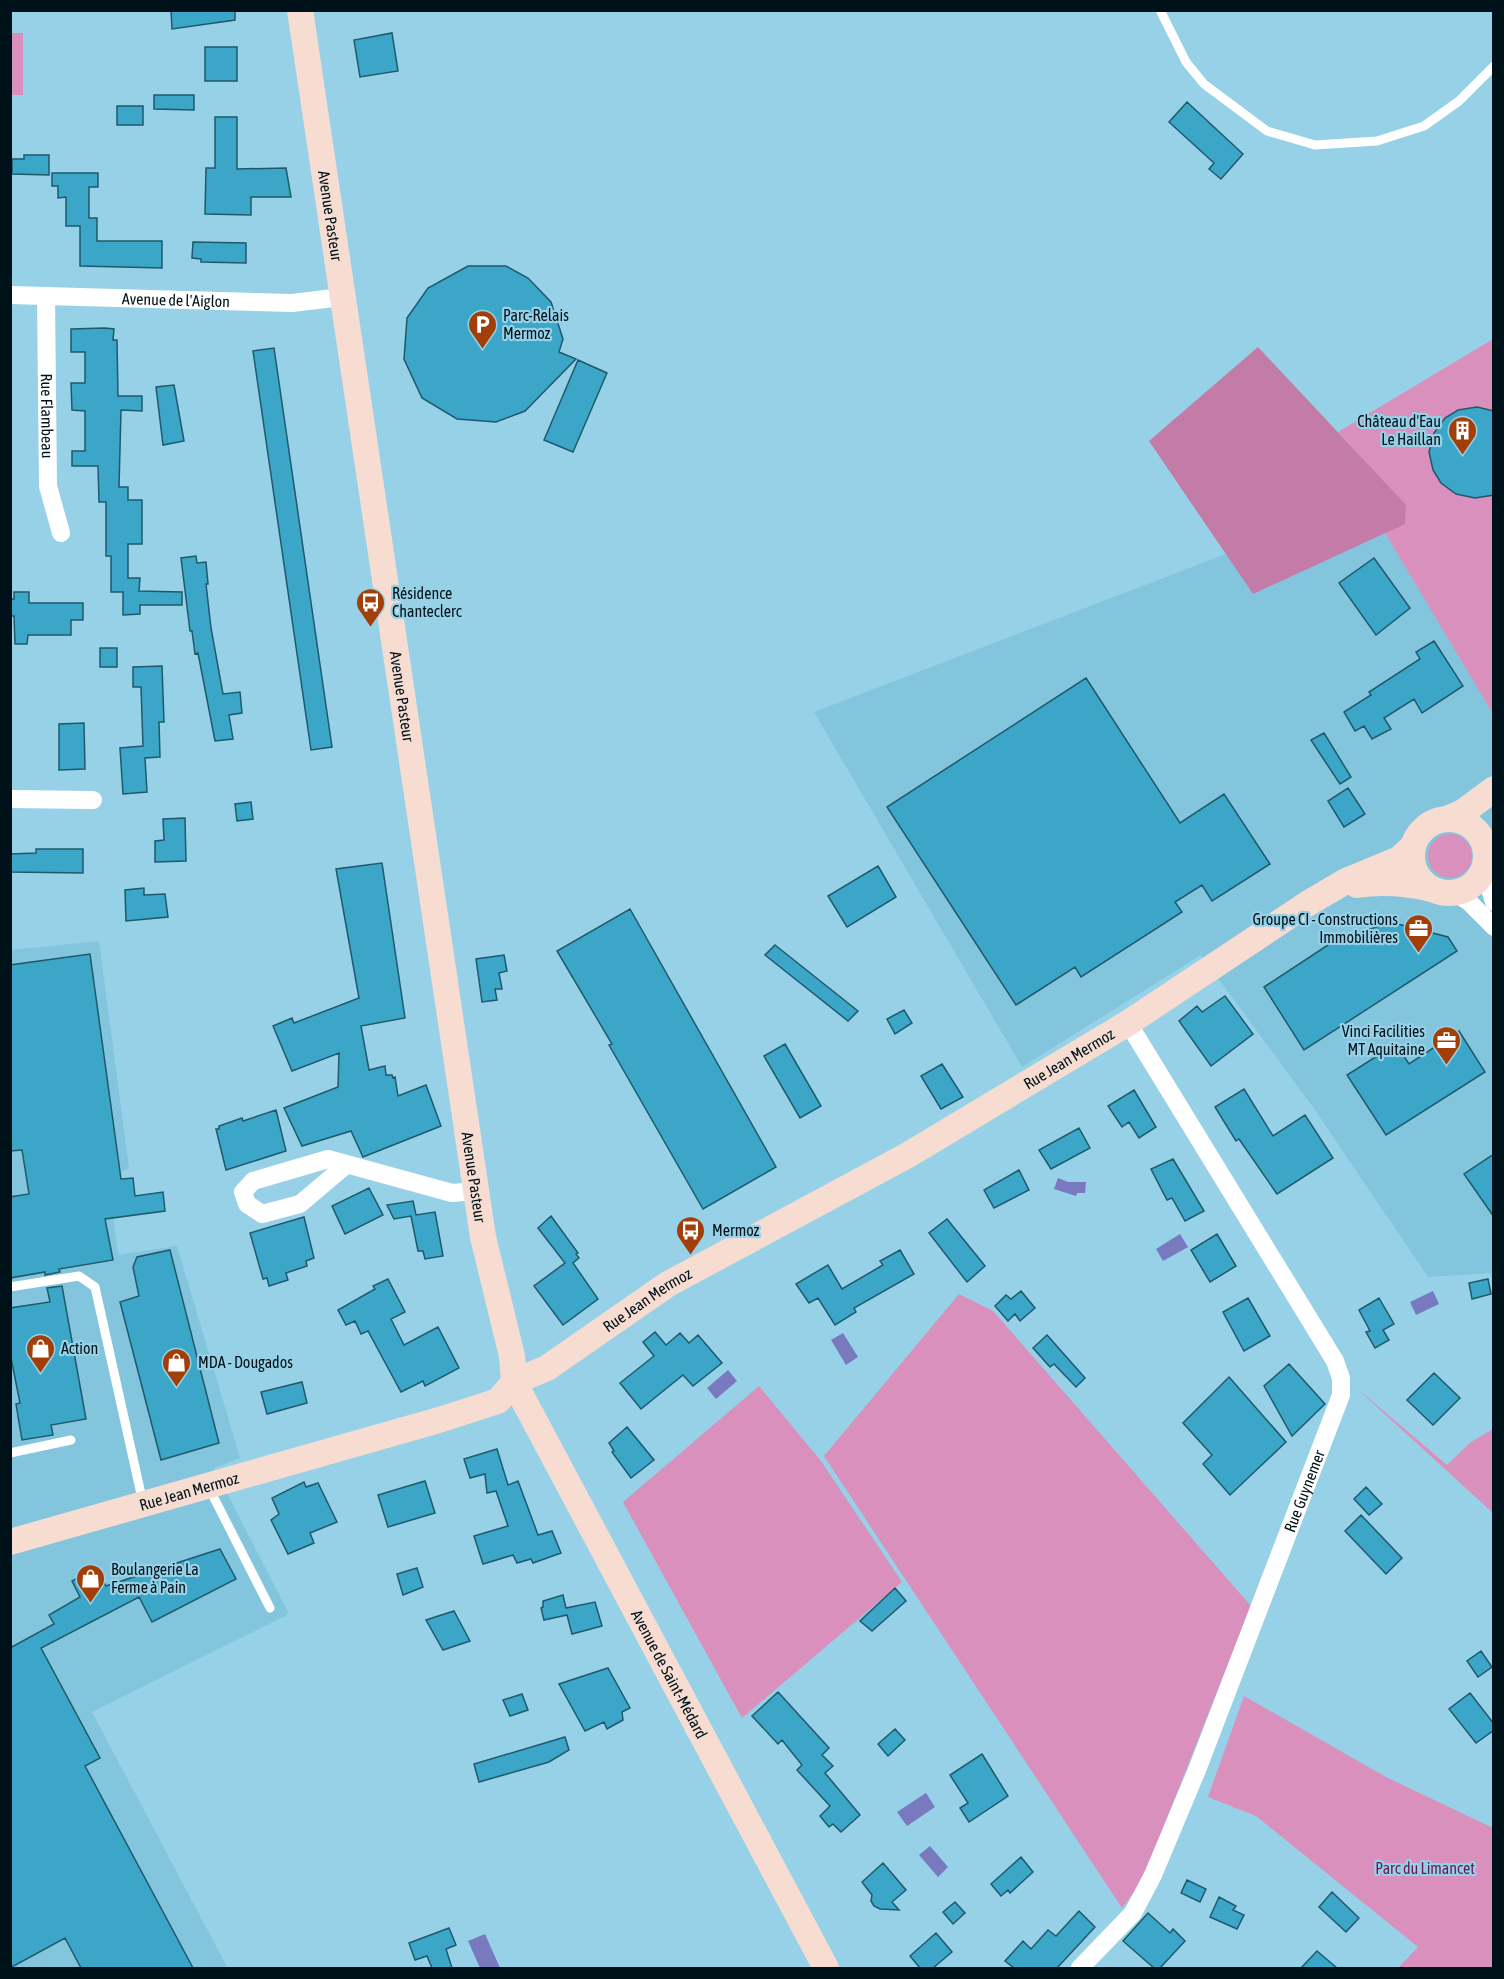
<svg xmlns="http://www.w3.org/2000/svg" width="1504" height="1979" font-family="'Asap Condensed',sans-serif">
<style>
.built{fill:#82c5dd}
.green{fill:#d990bd}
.forest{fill:#c37ba7}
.water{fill:#7979c0}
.building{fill:#3ba6c7;stroke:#1f596c;stroke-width:1.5}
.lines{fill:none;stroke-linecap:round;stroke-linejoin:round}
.lane{stroke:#fff;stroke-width:9}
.street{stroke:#fff;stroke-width:18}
.secondary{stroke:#f6dcd1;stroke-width:26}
.labels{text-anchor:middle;stroke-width:4.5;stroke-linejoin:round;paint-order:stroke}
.street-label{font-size:16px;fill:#001219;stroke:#97d1e7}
.poi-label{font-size:16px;fill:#001219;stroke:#97d1e7;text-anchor:start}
.park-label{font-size:16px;fill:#6c1653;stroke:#97d1e7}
</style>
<rect width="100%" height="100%" fill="#97d1e7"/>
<!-- built -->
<path class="built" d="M1385 533 1493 714V1273L1428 1277 1315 1110 1201 955 1022 1067 814 712 1226 554 1253 594Z
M99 941 129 1168 108 1178 118 1255 177 1246 240 1458 214 1468 289 1614 92 1712 227 1967 224 1968H11L10 950Z"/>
<!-- green -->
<path class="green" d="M11 33H23V95H11Z
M1493 339V714L1385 533 1404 524 1405 505 1338 432Z
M1428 856a22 22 0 1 1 44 0a22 22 0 1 1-44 0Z
M959 1294 993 1311 1251 1606 1142 1881 1122 1908 824 1456Z
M1353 1385 1447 1465 1471 1442 1493 1429V1513Z
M759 1386 821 1461 902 1582 742 1718 623 1502Z
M1244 1696 1386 1777 1493 1828V1968H1398L1418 1947 1256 1816 1208 1797Z"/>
<!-- forest -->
<path class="forest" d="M1258 347 1406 505 1405 524 1253 594 1149 441Z"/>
<!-- water -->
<path class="water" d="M1058 1178 1068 1182H1086L1085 1193H1077L1076 1196 1054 1189Z
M1180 1234 1188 1247 1163 1261 1156 1249Z
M1433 1291 1439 1304 1416 1315 1410 1302Z
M843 1333 858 1357 846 1365 831 1340Z
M728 1370 737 1381 716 1399 707 1388Z
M926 1793 935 1807 907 1826 897 1812Z
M930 1846 948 1867 938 1877 919 1855Z
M485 1934 500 1968H480L468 1941Z"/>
<!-- building -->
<path class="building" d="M171 10H235V20L172 29Z
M392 33 398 71 360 77 354 40Z
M205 47H237V81H205Z
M154 95H194V110L154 109Z
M1187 102 1243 154 1221 179 1209 169 1214 163 1169 122Z
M117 106H143V125H117Z
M215 117H237V169L286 168 291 197H251V215L205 214 206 168H215Z
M24 155H49V175L12 174V159H24Z
M52 173H98V187H89V218H97V241H162V268L80 266V226H66V197L58 198V186H52Z
M193 242 246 243V263L201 262V259L192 258Z
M468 266H506L528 278 551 302 563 339 559 352 576 359 525 411 496 422 457 419 422 398 404 359 407 318 428 288Z
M105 328 114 329 113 340H117L118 396H142V411L121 410 119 487H128V500H142V544H128V578H140L139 591 182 592V605H140V614L123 615V592H111V556H106V502H99L98 466H72V451H85V411L72 410 71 383H85V352H71V329Z
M274 348 332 747 311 750 253 351Z
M578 360 607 373 573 452 544 440Z
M174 385 184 441 163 445 156 387Z
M1477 407 1494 411V495L1475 498 1456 494 1441 483 1433 470 1429 452 1434 433 1445 418 1458 410Z
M196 556 197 563 206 562 208 584H206L211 628 223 694 240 692 242 713 229 715 233 739 215 741 198 653 195 654 192 631H190L181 558Z
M1374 558 1410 608 1376 635 1339 583Z
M14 592H29V603H83V620H71V635H28L27 644H15L14 616H10V599H14Z
M1434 641 1463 686 1422 713 1414 699 1384 718 1391 729 1372 739 1364 726 1355 731 1344 712 1371 695 1369 692 1420 659 1416 652Z
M100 648H117V667H100Z
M162 666 164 722H159L160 757 145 758 147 792 123 794 120 748 143 746 141 687H133V667Z
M1086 678 1180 823 1224 794 1270 864 1212 901 1202 885 1175 902 1182 912 1081 977 1075 967 1016 1005 887 807Z
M84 723 85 769 59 770V724Z
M1324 733 1351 777 1340 784 1311 740Z
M1348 788 1365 814 1344 827 1328 801Z
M251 802 253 819 237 821 235 804Z
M185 818 186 861 155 862V841L164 840 163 819Z
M36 849H83V873L10 872V854L36 853Z
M382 863 405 1018 361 1026 369 1070 385 1066 386 1075H392L393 1078 395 1077 398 1096 426 1085 441 1126 363 1157 351 1131 302 1146 284 1108 338 1087 339 1053 292 1071 273 1026 292 1018 294 1023 359 998 336 869Z
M878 866 896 897 847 927 828 896Z
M144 888V895L165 894 168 917 126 921 125 890Z
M630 909 776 1167 703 1209 609 1045 612 1044 557 951Z
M1390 922 1448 937 1457 951 1304 1050 1264 987 1331 943Z
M775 945 858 1011 848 1021 765 955Z
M90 954 121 1179 133 1178 135 1196 163 1192 165 1211 105 1219 113 1260 59 1269 60 1272 45 1275V1272L10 1278V1197L29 1194 22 1150 10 1151V965Z
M504 955 507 971 499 973 502 989H495L497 1000 482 1002 476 959Z
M1225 996 1253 1034 1211 1066 1179 1021 1197 1006 1202 1012Z
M904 1010 912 1023 895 1034 887 1019Z
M1459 1031 1485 1072 1386 1135 1347 1075 1396 1044 1409 1064Z
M785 1044 821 1106 800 1118 764 1056Z
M942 1064 963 1097 941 1109 921 1076Z
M1244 1089 1273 1136 1305 1115 1333 1158 1277 1194 1239 1139 1236 1141 1215 1107Z
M1134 1090 1156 1127 1139 1138 1129 1122 1122 1127 1108 1106Z
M276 1110 286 1151 226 1170 216 1129H219V1126L242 1118 243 1121Z
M1079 1128 1090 1148 1051 1169 1039 1150Z
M1494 1154V1217L1464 1174Z
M1173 1159 1204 1211 1185 1221 1172 1198 1167 1200 1151 1169Z
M1019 1170 1029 1190 994 1208 984 1190Z
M369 1188 383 1215 345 1234 332 1206Z
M413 1201 416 1215 435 1212 443 1256 425 1259 423 1251H418L411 1216 394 1219 387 1205Z
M551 1216 578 1253 576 1254 579 1258 573 1263 598 1299 563 1325 534 1286 565 1263 538 1228Z
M304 1217 314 1258 306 1261 307 1266 286 1273 288 1280 269 1286 267 1278 263 1279 250 1233Z
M947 1219 985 1266 967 1282 929 1233Z
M1217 1234 1236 1266 1210 1282 1191 1250Z
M170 1250 219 1443 161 1460 120 1302 139 1296 133 1267 137 1257Z
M900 1250 914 1274 854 1308 856 1312 835 1325 818 1298 809 1303 796 1284 828 1265 842 1289 883 1265 880 1261Z
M388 1279 405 1312 391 1319 404 1345 438 1327 459 1368 425 1386 423 1381 401 1392 368 1331 361 1334 355 1321 346 1325 338 1310 375 1289 373 1286Z
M1488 1279 1491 1294 1472 1299 1469 1283Z
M62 1286 86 1419 51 1425 53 1435 22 1440 16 1404 20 1403 10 1353V1308L50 1302 47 1288Z
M1021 1291 1035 1308 1020 1321 1015 1314 1008 1321 995 1306 1006 1295 1011 1299Z
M1248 1298 1270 1336 1244 1351 1223 1312Z
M1379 1298 1394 1324 1383 1330 1389 1340 1375 1348 1366 1332 1370 1331 1359 1310Z
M655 1332 666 1345 680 1333 689 1343 698 1335 722 1363 693 1386 683 1375 641 1409 620 1383 654 1356 643 1342Z
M1047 1335 1085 1378 1076 1387 1054 1364 1050 1367 1033 1348Z
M1289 1364 1325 1404 1292 1436 1264 1386Z
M1434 1373 1460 1398 1433 1425 1407 1400Z
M1229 1377 1286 1442 1230 1495 1203 1464 1212 1455 1183 1423Z
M302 1382 307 1403 267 1414 261 1392Z
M627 1427 654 1460 631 1478 612 1452 614 1451 609 1443Z
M497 1449 508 1485 518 1481 538 1535 552 1531 561 1553 533 1563 531 1559 517 1563 513 1555 483 1564 474 1536 508 1526 496 1491 487 1493 485 1474 470 1478 464 1459Z
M425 1481 435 1513 388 1527 378 1495Z
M304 1482 306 1487 318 1483 337 1522 310 1533 314 1543 288 1554 271 1520 279 1514 272 1498Z
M1366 1487 1382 1504 1369 1515 1354 1499Z
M1361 1515 1402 1558 1386 1574 1345 1531Z
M220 1549 236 1579 152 1622 139 1597 41 1648 100 1758 85 1766 193 1968H81L65 1938 10 1968V1648L54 1624 49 1615 80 1597 72 1581 96 1568 106 1586Z
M417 1568 423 1587 403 1595 397 1574Z
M895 1588 906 1601 872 1631 860 1621Z
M563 1595 566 1608 595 1602 602 1626 572 1634 567 1615 544 1620 541 1608 543 1607V1601Z
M454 1611 470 1641 443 1650 426 1620Z
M1481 1651 1492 1667 1478 1677 1467 1661Z
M608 1668 630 1708 622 1712 623 1720 607 1729 604 1722 585 1731 559 1684Z
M778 1692 829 1748 822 1755 833 1766 825 1773 860 1815 841 1832 833 1824 829 1827 820 1816 830 1806 797 1770 802 1765 782 1740 778 1744 752 1716Z
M1470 1693 1494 1724V1730L1476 1743 1449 1709Z
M522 1694 528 1710 510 1716 503 1700Z
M895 1729 905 1740 888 1756 878 1744Z
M565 1737 569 1750 549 1762 479 1782 474 1764Z
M982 1754 1008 1796 969 1822 960 1808 968 1803 950 1775Z
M1021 1857 1033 1872 1010 1893 1008 1890 1001 1896 991 1884Z
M883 1863 906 1890 892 1902 899 1910 880 1909 874 1906 871 1901 872 1895 862 1882Z
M1187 1880 1206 1889 1200 1902 1181 1893Z
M1332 1892 1359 1918 1346 1932 1319 1907Z
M1219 1897 1236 1906 1233 1910 1244 1915 1237 1929 1210 1917Z
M955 1902 965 1913 953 1924 943 1912Z
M1079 1911 1095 1927 1057 1968H1014L1005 1961 1023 1941 1031 1949 1048 1930 1056 1936Z
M1148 1913 1170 1933 1173 1929 1185 1941 1160 1968H1154L1123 1941Z
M449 1928 456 1945 446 1949 452 1968H432L427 1956 415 1960 409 1943Z
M936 1933 952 1952 933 1968H920L910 1956Z
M1317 1951 1337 1968H1301Z"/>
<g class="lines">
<!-- lane -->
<path class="lane" d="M1160 10 1186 62 1204 84 1267 131 1315 145 1377 141 1424 126 1459 101 1494 66
M10 1287 79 1276 95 1287 143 1503
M10 1453 71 1440
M209 1488 270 1608"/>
<!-- street -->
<g class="street">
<path id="s1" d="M10 295 292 303 342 297"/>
<path id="s2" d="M46 296 48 486 61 533"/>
<path d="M10 799 93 800"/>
<path d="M1484 871 1494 902"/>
<path d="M1455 893 1468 901 1494 927"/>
<path d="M346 1165 300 1204 262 1214 247 1204 243 1192 253 1181 328 1159 452 1193 476 1191"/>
<path id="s3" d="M1080 1968 1133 1913 1153 1875 1197 1770 1341 1395V1378L1335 1361 1128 1023"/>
</g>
<!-- secondary -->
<g class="secondary">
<path id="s4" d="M300 10 483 1237 512 1356 514 1382 826 1968"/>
<path d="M1449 818 1463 812 1494 789"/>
<circle cx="1449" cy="856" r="37"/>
<path d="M1357 885C1384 881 1406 883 1432 889"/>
<path id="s5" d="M10 1542 439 1420 498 1401 514 1382 547 1368 668 1284 908 1155 1128 1023 1307 904 1346 881 1399 859 1412 847"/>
</g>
</g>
<!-- icons -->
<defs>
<symbol id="parking-pin" viewBox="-11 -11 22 30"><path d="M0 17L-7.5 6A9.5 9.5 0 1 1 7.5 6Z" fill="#a23f08" stroke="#97d1e7"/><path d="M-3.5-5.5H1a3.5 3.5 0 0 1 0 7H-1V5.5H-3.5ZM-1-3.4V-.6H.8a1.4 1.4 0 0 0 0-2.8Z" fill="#fff"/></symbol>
<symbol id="building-pin" viewBox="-11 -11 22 30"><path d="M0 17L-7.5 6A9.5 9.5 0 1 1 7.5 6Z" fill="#a23f08" stroke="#97d1e7"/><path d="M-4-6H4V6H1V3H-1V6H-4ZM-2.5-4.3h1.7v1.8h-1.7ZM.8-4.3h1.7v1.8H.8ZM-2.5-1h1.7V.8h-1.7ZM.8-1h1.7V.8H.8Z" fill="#fff"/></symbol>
<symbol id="bus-pin" viewBox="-11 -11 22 30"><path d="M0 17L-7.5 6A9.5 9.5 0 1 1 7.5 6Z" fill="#a23f08" stroke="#97d1e7"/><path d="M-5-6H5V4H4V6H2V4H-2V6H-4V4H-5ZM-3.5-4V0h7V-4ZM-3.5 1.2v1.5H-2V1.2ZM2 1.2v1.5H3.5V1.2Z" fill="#fff"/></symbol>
<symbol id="office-pin" viewBox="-11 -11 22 30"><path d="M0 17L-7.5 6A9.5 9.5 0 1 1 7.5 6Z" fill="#a23f08" stroke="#97d1e7"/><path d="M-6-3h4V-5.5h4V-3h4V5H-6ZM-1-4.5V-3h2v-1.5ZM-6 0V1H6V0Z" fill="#fff"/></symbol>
<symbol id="shop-pin" viewBox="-11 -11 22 30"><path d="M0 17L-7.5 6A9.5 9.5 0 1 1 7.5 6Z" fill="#a23f08" stroke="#97d1e7"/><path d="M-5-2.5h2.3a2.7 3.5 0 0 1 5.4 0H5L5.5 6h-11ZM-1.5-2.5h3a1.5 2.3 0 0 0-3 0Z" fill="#fff"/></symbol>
</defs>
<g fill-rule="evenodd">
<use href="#parking-pin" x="466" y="308" width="33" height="45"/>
<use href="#building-pin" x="1446" y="414" width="33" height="45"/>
<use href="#bus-pin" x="354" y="586" width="33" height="45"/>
<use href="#office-pin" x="1402" y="912" width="33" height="45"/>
<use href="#office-pin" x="1430" y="1024" width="33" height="45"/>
<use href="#bus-pin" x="674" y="1214" width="33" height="45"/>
<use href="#shop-pin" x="24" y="1332" width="33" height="45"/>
<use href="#shop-pin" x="160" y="1346" width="33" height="45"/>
<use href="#shop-pin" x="74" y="1562" width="33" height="45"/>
</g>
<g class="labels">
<!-- street labels -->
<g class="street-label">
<text dy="6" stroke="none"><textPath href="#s4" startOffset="208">Avenue Pasteur</textPath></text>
<text dy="6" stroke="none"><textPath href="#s1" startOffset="166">Avenue de l'Aiglon</textPath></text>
<text dy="6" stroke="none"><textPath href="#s2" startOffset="120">Rue Flambeau</textPath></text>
<text dy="6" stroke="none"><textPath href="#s4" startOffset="694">Avenue Pasteur</textPath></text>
<text dy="6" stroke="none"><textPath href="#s5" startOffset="1176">Rue Jean Mermoz</textPath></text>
<text dy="6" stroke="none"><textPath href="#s4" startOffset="1180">Avenue Pasteur</textPath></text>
<text dy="6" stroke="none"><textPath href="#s5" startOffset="690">Rue Jean Mermoz</textPath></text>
<text dy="6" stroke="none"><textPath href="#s5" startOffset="186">Rue Jean Mermoz</textPath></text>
<text dy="6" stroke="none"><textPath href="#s3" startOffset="532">Rue Guynemer</textPath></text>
<text dy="6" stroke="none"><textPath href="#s4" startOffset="1720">Avenue de Saint-Médard</textPath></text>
</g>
<!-- poi labels -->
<g class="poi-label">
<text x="503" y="321">Parc-Relais<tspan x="503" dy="18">Mermoz</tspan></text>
<text x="1441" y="427" text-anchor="end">Château d'Eau<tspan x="1441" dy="18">Le Haillan</tspan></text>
<text x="392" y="599">Résidence<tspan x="392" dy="18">Chanteclerc</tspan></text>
<text x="1398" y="925" text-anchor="end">Groupe CI - Constructions<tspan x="1398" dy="18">Immobilières</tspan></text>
<text x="1425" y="1037" text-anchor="end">Vinci Facilities<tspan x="1425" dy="18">MT Aquitaine</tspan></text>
<text x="712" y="1236">Mermoz</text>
<text x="61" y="1354">Action</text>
<text x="198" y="1368">MDA - Dougados</text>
<text x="111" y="1575">Boulangerie La<tspan x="111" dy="18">Ferme à Pain</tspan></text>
</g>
<!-- park labels -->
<g class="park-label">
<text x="1425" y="1874">Parc du Limancet</text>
</g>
</g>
<!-- border -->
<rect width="1504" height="1979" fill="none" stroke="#001219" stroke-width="24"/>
</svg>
